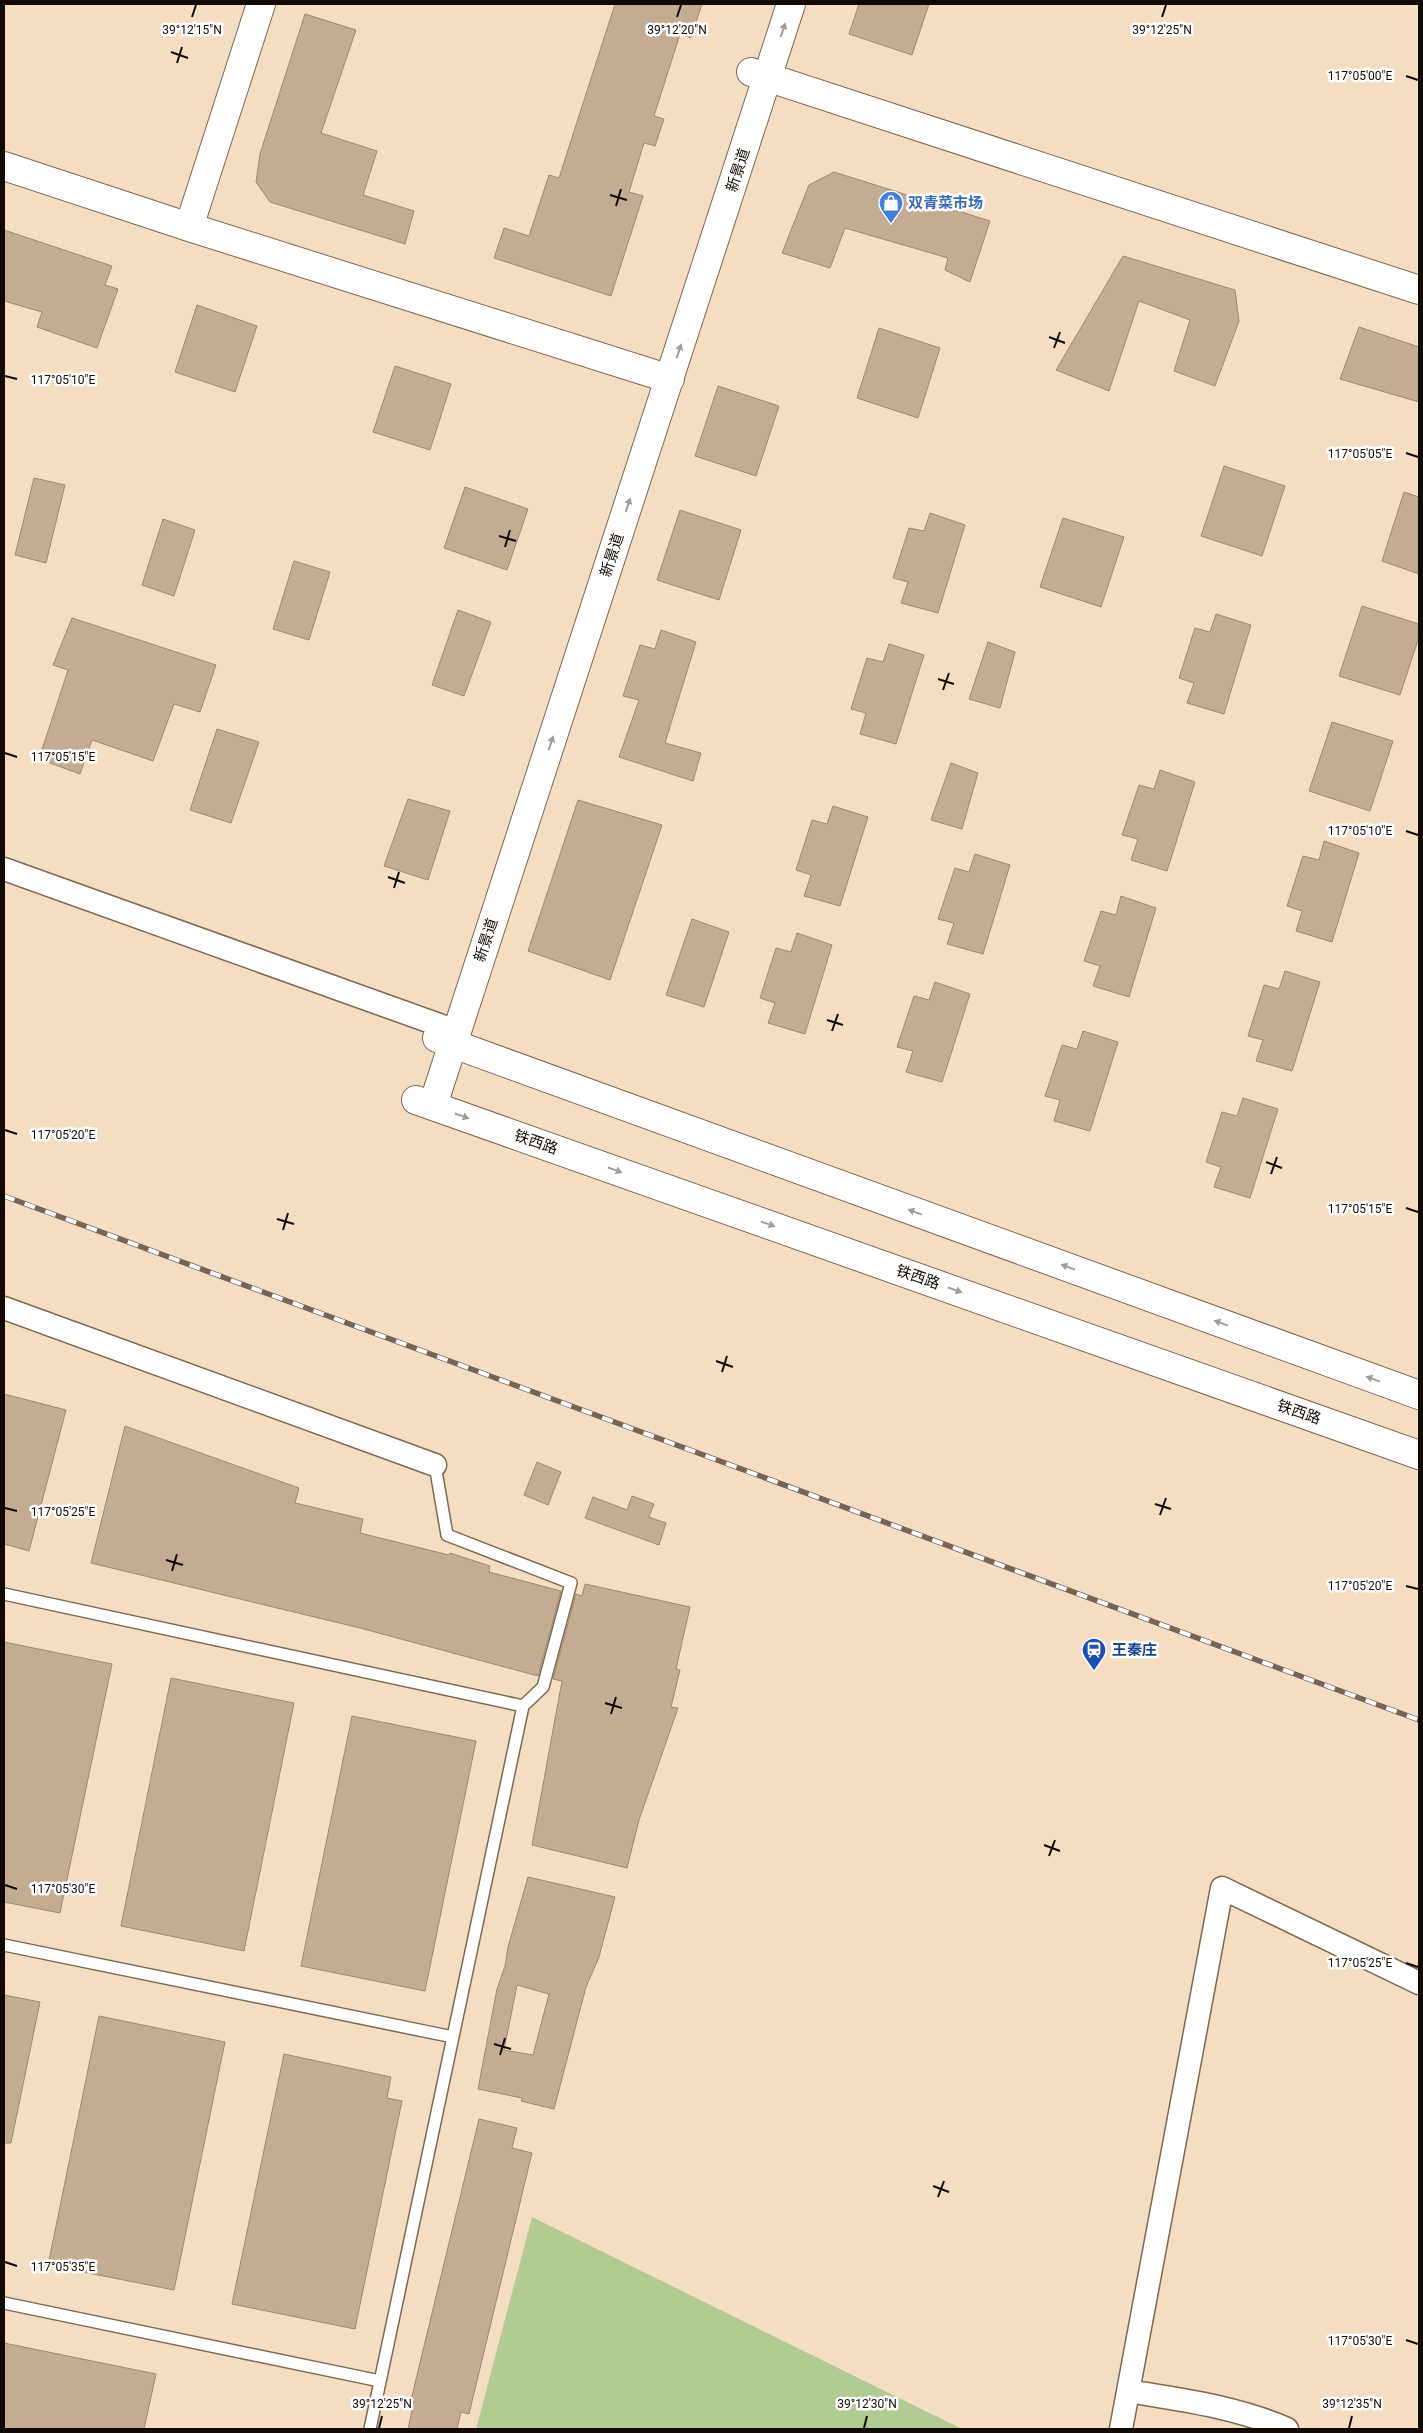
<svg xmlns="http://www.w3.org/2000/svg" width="1423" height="2433" font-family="Roboto,'Noto Sans SC',sans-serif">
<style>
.green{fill:#b1cb93}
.building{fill:#c2ad92;stroke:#9d896f;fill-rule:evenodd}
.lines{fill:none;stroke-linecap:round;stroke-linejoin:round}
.service-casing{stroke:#7c6950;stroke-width:14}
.minor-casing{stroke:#7c6950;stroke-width:25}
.tertiary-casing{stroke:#7c6950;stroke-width:30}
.secondary-casing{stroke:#7c6950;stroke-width:30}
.service{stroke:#fff;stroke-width:11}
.minor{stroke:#fff;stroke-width:22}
.tertiary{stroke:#fff;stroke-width:28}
.secondary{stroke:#fff;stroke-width:28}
.rail-casing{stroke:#746656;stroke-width:5.5}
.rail{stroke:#fff;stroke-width:4;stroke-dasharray:11;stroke-linecap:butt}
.oneway{fill:#a09d9a}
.ticks{fill:none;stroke:#110a03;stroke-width:2}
.labels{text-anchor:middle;stroke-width:5;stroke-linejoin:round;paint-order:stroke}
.street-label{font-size:15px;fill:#110a03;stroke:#fff}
.shop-label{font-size:15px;font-weight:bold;fill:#366cbe;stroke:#fff;text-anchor:start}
.transit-label{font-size:15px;font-weight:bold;fill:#164399;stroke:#fff;text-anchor:start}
.ticks-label{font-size:12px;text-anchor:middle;fill:#110a03;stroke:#fff;stroke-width:5;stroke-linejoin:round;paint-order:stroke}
</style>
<rect width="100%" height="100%" fill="#f4dec2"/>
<!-- green -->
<path class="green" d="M532 2217 962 2429H476Z"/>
<!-- building -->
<path class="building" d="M615 4H702L691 38 680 34 654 116 664 119 655 146 644 143 629 192 643 196 611 296 494 258 504 228 529 236 549 175 559 178Z
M859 4H929L912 55 849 34Z
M305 14 356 30 321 133 377 151 363 195 414 211 405 244 270 202 256 182 260 154Z
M834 172 990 221 970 282 945 270 948 258 845 228 830 268 782 253 809 185Z
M4 230 112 266 105 285 118 289 97 348 37 327 42 312 4 301Z
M1123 256 1235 290 1239 321 1215 386 1174 371 1190 320 1139 301 1109 391 1056 370Z
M197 305 257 326 235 392 175 372Z
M1359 327 1419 347V402L1340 379Z
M879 328 940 348 918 418 857 398Z
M395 366 451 384 430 450 373 432Z
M718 386 779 406 756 476 695 456Z
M1224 466 1285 486 1262 556 1201 536Z
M34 478 65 485 46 563 15 555Z
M465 487 528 509 507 570 444 548Z
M1404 492 1419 497V574L1382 561Z
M680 510 741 530 719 600 657 580Z
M930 513 965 525 938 613 901 603 908 582 893 578 909 528 924 531Z
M1063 518 1124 537 1101 607 1040 587Z
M163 519 195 530 174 596 142 585Z
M294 561 330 572 309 640 273 629Z
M1362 606 1419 624V637L1400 695 1339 676Z
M458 610 491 622 464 696 432 685Z
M1216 614 1251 625 1224 714 1187 703 1194 683 1179 678 1195 628 1210 632Z
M72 618 216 665 200 712 174 704 153 761 92 740 80 774 39 759 68 670 53 665Z
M661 630 696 642 665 743 701 753 693 781 619 757 639 700 623 696 640 645 655 649Z
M988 642 1015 652 1000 708 969 699Z
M889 644 924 655 896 744 860 734 866 713 851 709 867 658 883 662Z
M1332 722 1393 741 1370 811 1309 791Z
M217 729 259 742 231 823 190 810Z
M951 763 978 773 962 829 931 820Z
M1160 770 1195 782 1167 871 1131 860 1138 839 1122 835 1139 785 1154 789Z
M408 799 450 811 428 880 384 866Z
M578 800 662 825 610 980 528 951Z
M833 806 868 817 840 906 804 896 811 875 796 870 812 820 827 824Z
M1324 841 1359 853 1332 942 1296 931 1302 911 1287 906 1303 856 1319 860Z
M975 854 1010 865 983 954 947 944 954 923 938 919 955 868 969 872Z
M1121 896 1156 908 1129 997 1093 986 1100 966 1084 961 1101 911 1116 915Z
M692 919 729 932 704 1007 666 995Z
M797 933 832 945 805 1034 768 1023 775 1003 760 998 776 948 791 952Z
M1285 971 1320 982 1292 1071 1256 1061 1263 1040 1248 1036 1264 985 1279 989Z
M935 982 970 994 942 1082 906 1072 913 1051 897 1047 914 996 929 1000Z
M1083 1031 1118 1042 1090 1131 1054 1121 1060 1100 1045 1096 1062 1045 1077 1049Z
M1243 1098 1278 1109 1250 1198 1214 1187 1221 1167 1206 1162 1222 1112 1237 1116Z
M4 1394 66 1410 29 1551 4 1544Z
M125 1426 299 1488 295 1503 363 1519 360 1533 449 1555 450 1553 490 1566 489 1572 561 1591 538 1676 360 1628 91 1563Z
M537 1462 561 1472 548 1505 524 1495Z
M632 1496 654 1504 649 1517 666 1523 659 1545 585 1518 593 1497 627 1510Z
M585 1584 690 1607 676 1669 680 1670 671 1707 678 1708 639 1820 627 1868 532 1845 562 1681 553 1679 576 1594 582 1596Z
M4 1642 112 1664 60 1913 4 1902Z
M171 1678 294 1703 244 1951 121 1926Z
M352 1716 476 1741 425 1991 301 1966Z
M528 1877 615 1897 599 1957 586 1987 554 2109 521 2101 522 2098 478 2089 497 1989 505 1966 508 1947ZM517 1985 549 1994 533 2055 504 2050Z
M4 1995 40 2002 11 2143H4Z
M99 2016 225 2042 174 2290 48 2265Z
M284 2054 391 2077 387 2098 402 2101 355 2329 232 2304Z
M479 2119 517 2128 512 2148 532 2153 469 2414 461 2412 457 2429H408L414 2401 411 2400Z
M4 2343 156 2374 144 2429H4Z"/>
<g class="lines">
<defs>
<path id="service" d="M4 1594 523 1706
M4 1945 453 2037
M4 2303 380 2381
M370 2429 523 1706 543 1687 571 1583 447 1535 435 1465"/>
<path id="minor" d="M4 869 456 1031
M4 1308 435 1465
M1128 2391C1182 2400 1237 2407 1287 2429
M1121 2429 1222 1888 1419 1983"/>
<path id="tertiary" d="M751 72 1419 290
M4 166 189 227 670 379
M189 227 261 4
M433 1105 791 4"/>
<path id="secondary" d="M437 1038 1419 1395
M416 1100 1419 1455"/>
</defs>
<!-- service casing -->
<use href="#service" class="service-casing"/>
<!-- minor casing -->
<use href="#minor" class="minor-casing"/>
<!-- tertiary casing -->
<use href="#tertiary" class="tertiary-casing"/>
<!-- secondary casing -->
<use href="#secondary" class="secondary-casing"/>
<!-- service -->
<use href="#service" class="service"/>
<!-- minor -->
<use href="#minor" class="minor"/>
<!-- tertiary -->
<use href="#tertiary" class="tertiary"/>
<!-- secondary -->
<use href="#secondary" class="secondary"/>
<defs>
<path id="rail" d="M4 1196 1419 1720"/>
</defs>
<!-- rail casing -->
<use href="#rail" class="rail-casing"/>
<!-- rail -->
<use href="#rail" class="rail"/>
</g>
<!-- one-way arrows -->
<defs><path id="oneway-solid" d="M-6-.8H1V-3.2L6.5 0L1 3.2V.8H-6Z" transform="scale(1.25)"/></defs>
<g class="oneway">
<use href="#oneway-solid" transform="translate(783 30) rotate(-72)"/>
<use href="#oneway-solid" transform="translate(679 351) rotate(-72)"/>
<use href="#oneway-solid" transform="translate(628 505) rotate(-72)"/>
<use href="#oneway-solid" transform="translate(551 743) rotate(-72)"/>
<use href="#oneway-solid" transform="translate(462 1116) rotate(19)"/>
<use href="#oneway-solid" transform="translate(615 1170) rotate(19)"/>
<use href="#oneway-solid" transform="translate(915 1212) rotate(-160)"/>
<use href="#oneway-solid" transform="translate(768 1224) rotate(19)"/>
<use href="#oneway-solid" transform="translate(1068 1267) rotate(-160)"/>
<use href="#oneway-solid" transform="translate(955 1290) rotate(19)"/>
<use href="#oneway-solid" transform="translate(1221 1323) rotate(-160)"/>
<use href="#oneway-solid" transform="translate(1373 1379) rotate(-160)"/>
</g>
<!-- ticks -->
<path class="ticks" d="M192 17 196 5M677 17 681 5M1162 17 1166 5M171 52 188 58M177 63 182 47M1406 76 1418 80M610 195 627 200M616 206 621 189M1049 337 1065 343M1054 348 1060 332M5 376 17 379M1406 453 1418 457M499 536 516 541M505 547 510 530M938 679 954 684M943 690 949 673M5 753 17 757M1406 831 1418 835M388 877 405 883M394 888 399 872M827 1020 843 1025M832 1031 838 1014M5 1130 17 1134M1266 1162 1282 1168M1271 1174 1277 1157M1406 1208 1418 1212M277 1219 294 1224M283 1230 288 1213M716 1361 733 1367M722 1372 727 1356M1155 1504 1171 1509M5 1508 17 1511M1160 1515 1166 1498M166 1560 183 1565M172 1571 177 1554M1406 1586 1418 1589M605 1703 622 1708M611 1714 616 1697M1044 1845 1060 1851M1049 1856 1055 1840M5 1885 17 1889M1406 1963 1418 1967M494 2044 511 2049M500 2055 505 2038M933 2186 949 2192M938 2197 944 2181M5 2262 17 2266M1406 2340 1418 2344M379 2428 382 2416M864 2428 867 2416M1349 2428 1352 2416"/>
<!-- icons -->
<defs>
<symbol id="shop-pin" viewBox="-11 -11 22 30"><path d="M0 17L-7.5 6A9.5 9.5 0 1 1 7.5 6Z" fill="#3f7fe0" stroke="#fff"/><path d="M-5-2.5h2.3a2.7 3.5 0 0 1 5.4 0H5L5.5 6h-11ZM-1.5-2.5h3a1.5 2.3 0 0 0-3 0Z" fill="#fff"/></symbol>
<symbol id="station-pin" viewBox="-11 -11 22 30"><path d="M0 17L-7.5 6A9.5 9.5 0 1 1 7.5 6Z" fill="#1a4fb4" stroke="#fff"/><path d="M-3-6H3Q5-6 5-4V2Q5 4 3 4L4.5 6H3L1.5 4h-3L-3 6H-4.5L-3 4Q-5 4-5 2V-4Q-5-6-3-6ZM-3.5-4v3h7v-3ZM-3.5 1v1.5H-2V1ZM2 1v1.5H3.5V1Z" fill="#fff"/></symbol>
</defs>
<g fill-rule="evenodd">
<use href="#shop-pin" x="877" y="189" width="28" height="38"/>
<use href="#station-pin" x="1080" y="1636" width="28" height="38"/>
</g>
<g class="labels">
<!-- street labels -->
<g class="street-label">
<text transform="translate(738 170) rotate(-72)" y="5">新景道</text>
<text transform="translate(612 555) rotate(-72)" y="5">新景道</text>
<text transform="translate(486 940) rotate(-72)" y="5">新景道</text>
<text transform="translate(536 1142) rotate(19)" y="5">铁西路</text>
<text transform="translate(918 1277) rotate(19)" y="5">铁西路</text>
<text transform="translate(1299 1412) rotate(19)" y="5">铁西路</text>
</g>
<!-- shop labels -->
<g class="shop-label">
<text x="908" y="208">双青菜市场</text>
</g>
<!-- transit labels -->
<g class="transit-label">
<text x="1112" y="1655">王秦庄</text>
</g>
</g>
<g class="ticks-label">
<text x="192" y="34">39°12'15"N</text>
<text x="677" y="34">39°12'20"N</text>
<text x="1162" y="34">39°12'25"N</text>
<text x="1360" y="80">117°05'00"E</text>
<text x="63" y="384">117°05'10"E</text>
<text x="1360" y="458">117°05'05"E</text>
<text x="63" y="761">117°05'15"E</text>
<text x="1360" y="835">117°05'10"E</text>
<text x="63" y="1139">117°05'20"E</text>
<text x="1360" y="1213">117°05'15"E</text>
<text x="63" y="1516">117°05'25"E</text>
<text x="1360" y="1590">117°05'20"E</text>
<text x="63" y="1893">117°05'30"E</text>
<text x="1360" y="1967">117°05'25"E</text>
<text x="63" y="2271">117°05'35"E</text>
<text x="1360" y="2345">117°05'30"E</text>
<text x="382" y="2408">39°12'25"N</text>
<text x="867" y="2408">39°12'30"N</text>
<text x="1352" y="2408">39°12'35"N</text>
</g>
<!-- border -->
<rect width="1423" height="2433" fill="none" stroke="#110a03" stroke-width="10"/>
</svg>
